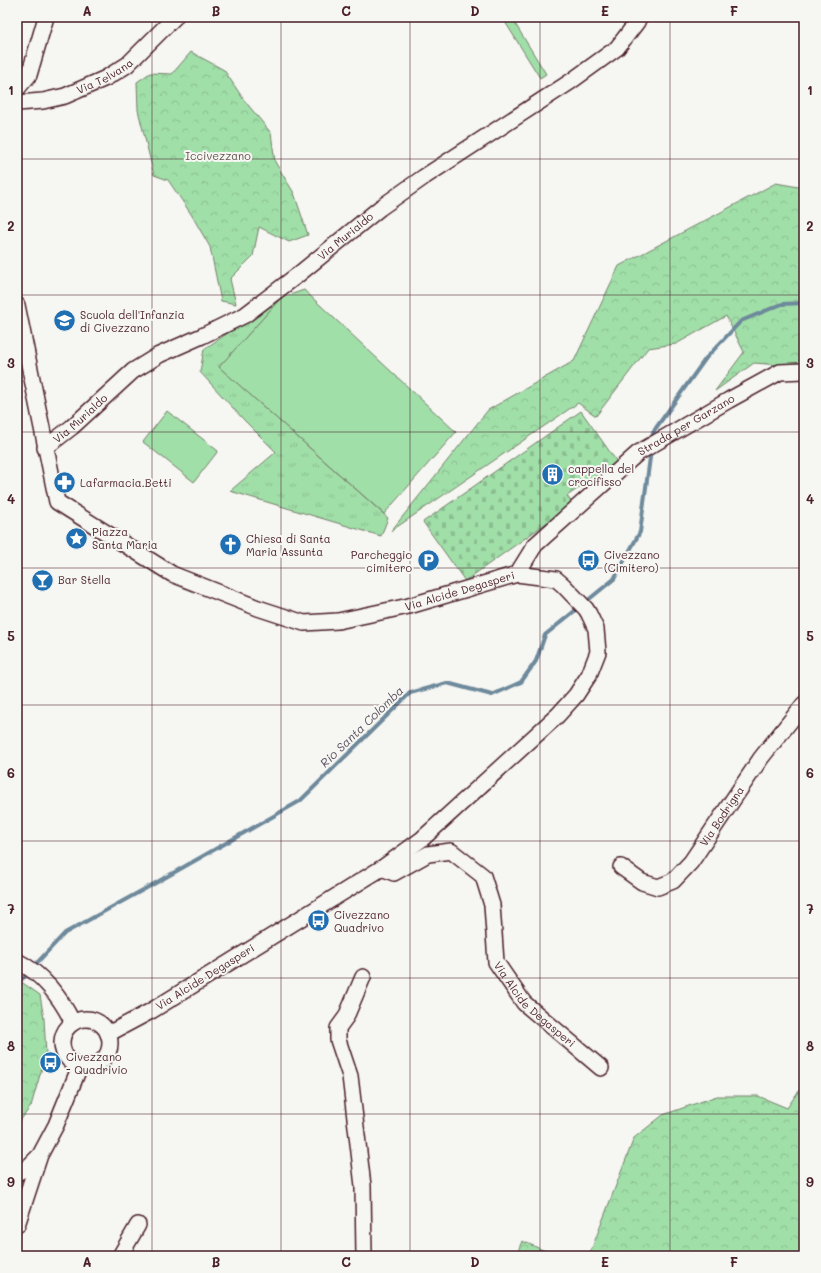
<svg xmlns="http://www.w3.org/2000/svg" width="821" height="1273" font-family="Mali,sans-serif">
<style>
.forest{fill:url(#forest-crowns);stroke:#757f6a}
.cemetery{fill:url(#cemetery-stones);stroke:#757f6a}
.park{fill:url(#park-tufts);stroke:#757f6a}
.pitch{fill:#a0dfa8;stroke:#757f6a}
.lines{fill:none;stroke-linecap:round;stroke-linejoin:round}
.stream{stroke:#6d899b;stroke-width:4}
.minor-casing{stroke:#4a1f2b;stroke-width:18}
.minor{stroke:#f6f6f2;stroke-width:15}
.grid{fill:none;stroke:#4a1f2b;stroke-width:1;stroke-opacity:0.55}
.labels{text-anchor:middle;stroke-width:4;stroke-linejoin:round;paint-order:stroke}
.street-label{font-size:11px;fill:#4a1f2b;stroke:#f6f6f2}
.park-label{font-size:11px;fill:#604f4a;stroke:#f6f6f2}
.poi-label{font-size:11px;fill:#4a1f2b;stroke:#f6f6f2;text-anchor:start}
.water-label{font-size:12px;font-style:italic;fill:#5c5463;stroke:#f6f6f2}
.neatline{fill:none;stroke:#4a1f2b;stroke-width:1.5}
.grid-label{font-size:13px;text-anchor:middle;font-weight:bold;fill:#4a1f2b}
</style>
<defs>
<pattern id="forest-crowns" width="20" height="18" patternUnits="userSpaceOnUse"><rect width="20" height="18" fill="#a0dfa8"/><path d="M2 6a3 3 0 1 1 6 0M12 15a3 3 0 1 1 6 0" fill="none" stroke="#8bbf91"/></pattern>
<pattern id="cemetery-stones" width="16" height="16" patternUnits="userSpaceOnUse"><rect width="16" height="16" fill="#a0dfa8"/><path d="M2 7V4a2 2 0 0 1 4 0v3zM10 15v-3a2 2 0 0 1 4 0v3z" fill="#8bbf91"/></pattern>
<pattern id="park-tufts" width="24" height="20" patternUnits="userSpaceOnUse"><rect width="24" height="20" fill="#a0dfa8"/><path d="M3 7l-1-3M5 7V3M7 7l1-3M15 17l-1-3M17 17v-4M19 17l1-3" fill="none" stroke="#8bbf91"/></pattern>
</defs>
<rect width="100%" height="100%" fill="#f6f6f2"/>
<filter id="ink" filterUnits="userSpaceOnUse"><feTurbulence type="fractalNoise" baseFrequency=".025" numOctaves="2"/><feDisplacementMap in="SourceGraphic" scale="8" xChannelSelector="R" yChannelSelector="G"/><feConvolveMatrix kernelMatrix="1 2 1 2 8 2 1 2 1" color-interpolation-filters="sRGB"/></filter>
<g filter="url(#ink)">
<!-- forest -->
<path class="forest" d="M191 52 224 70 244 100 271 133 275 162 294 193 308 235 289 242 259 227 253 256 230 279 236 304 221 301 210 247 191 214 168 180 154 175 138 110 137 82 150 73 172 74Z
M776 183 804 188V367L754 363 715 391 744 352 726 316 676 344 648 348 596 416 578 403 391 531 488 410 574 361 619 266Z
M17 979 40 995 44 1019 46 1054 31 1106 17 1125Z
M804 1083V1256H589L634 1138 663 1115 717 1096H758L787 1108Z
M522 1241 557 1256H516Z"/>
<!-- cemetery -->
<path class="cemetery" d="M581 411 617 462 567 496 573 504 465 581 423 522Z"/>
<!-- park -->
<path class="park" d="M281 298 219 367 388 518 381 536 230 491 276 452 244 420 200 372 204 349Z"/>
<!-- pitch -->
<path class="pitch" d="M502 17H511L546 74 540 78Z
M304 290 456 432 384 514 219 367 281 298Z
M167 411 218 451 194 482 143 442Z"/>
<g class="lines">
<!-- stream -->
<path class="stream" d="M652 439 653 432 706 358 741 321 782 304 804 303
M33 967 65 933 152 885 300 801 410 693 447 683 492 695 521 682 536 661 545 635 614 579 640 532 651 450
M17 989 20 981 29 972"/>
<defs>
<g id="minor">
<path d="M17 89 29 75 46 17"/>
<path id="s1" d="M17 103 43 101 65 96 106 78 127 65 175 17"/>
<path id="s2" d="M17 305 57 502 172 574 258 608 304 623 338 621 409 606 517 574 556 579 563 585 586 609 589 614 596 629 598 652 589 675 576 695 558 715 422 839 382 868 151 1011 108 1034"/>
<path id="s3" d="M45 448 72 427 133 371 159 355 202 336 245 315 299 274 380 208 424 177 570 82 617 48 637 22 639 17"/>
<path id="s4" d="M517 574 535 545 638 453 729 400 780 372 804 371"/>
<path id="s5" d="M621 867 642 882 658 887 673 881 691 862 761 758 804 704"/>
<path id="s6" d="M382 868 394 873 428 854 451 851 483 876 492 905 496 962 524 1003 601 1068"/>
<path d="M17 961C42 973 61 998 73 1023"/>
<path d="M363 977 346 1017 338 1028V1040L350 1076 363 1186 364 1256"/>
<circle cx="86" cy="1043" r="24"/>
<path d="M17 1173 28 1167 38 1157"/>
<path d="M17 1225 40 1155 56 1125 80 1066"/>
<path d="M120 1256 138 1225"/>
</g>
</defs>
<!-- minor casing -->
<use href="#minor" class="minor-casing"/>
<!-- minor -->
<use href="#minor" class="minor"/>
</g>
</g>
<!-- grid -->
<path class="grid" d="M152 17V1256M281 17V1256M410 17V1256M540 17V1256M670 17V1256M17 159H804M17 295H804M17 432H804M17 568H804M17 705H804M17 841H804M17 978H804M17 1114H804"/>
<!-- icons -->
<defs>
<symbol id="school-disc" viewBox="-11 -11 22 22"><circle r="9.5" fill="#1f6fb2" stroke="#f6f6f2"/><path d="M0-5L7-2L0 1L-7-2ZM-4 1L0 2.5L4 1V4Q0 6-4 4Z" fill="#fff"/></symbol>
<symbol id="building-disc" viewBox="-11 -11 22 22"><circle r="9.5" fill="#1f6fb2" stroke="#f6f6f2"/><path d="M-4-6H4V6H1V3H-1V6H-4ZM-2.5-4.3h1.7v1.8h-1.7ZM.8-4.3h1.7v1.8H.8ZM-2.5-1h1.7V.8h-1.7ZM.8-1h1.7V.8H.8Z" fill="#fff"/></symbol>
<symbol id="pharmacy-disc" viewBox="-11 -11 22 22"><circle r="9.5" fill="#1f6fb2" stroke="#f6f6f2"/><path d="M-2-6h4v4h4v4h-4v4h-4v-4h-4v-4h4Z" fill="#fff"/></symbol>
<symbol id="sight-disc" viewBox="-11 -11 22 22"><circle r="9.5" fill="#1f6fb2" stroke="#f6f6f2"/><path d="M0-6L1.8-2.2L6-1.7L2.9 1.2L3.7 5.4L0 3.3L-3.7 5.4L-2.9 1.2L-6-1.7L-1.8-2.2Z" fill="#fff"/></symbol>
<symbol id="church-disc" viewBox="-11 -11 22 22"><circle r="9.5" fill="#1f6fb2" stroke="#f6f6f2"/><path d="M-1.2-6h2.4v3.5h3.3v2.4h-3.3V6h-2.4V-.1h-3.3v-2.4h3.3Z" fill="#fff"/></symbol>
<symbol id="parking-disc" viewBox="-11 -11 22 22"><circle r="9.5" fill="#1f6fb2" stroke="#f6f6f2"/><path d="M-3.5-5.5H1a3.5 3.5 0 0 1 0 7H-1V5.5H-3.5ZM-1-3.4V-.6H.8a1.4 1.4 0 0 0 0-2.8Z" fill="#fff"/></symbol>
<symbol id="bus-disc" viewBox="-11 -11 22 22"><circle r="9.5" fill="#1f6fb2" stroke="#f6f6f2"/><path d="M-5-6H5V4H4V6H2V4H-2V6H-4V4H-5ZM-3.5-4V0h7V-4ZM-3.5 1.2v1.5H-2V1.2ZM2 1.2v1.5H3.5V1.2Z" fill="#fff"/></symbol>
<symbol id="bar-disc" viewBox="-11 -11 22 22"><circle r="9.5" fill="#1f6fb2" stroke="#f6f6f2"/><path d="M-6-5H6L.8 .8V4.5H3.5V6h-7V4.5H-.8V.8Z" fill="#fff"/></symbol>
</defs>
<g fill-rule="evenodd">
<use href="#school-disc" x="52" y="308" width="25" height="25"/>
<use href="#building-disc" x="540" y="462" width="25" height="25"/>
<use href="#pharmacy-disc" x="52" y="470" width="25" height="25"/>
<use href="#sight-disc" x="64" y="526" width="25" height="25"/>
<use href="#church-disc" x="218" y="532" width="25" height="25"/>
<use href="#parking-disc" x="416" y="548" width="25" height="25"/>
<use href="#bus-disc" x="576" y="548" width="25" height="25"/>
<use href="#bar-disc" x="30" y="568" width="25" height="25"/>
<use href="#bus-disc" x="306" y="908" width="25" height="25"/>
<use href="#bus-disc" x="38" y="1050" width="25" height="25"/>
</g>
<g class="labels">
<!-- street labels -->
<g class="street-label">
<text dy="4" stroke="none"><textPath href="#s1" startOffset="93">Via Telvana</textPath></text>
<text dy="4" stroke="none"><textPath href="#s3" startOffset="370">Via Murialdo</textPath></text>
<text dy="4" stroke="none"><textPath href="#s3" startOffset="46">Via Murialdo</textPath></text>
<text dy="4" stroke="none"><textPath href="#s4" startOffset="228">Strada per Garzano</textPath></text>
<text dy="4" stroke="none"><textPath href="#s2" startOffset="637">Via Alcide Degasperi</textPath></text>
<text dy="4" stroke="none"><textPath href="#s5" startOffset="140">Via Bodrigna</textPath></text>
<text transform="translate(205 977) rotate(-32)" y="4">Via Alcide Degasperi</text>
<text dy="4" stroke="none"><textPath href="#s6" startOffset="261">Via Alcide Degasperi</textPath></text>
</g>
<!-- park labels -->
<g class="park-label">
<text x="218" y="160">Iccivezzano</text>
</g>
<!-- poi labels -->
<g class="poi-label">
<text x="80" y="319">Scuola dell'Infanzia<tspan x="80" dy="13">di Civezzano</tspan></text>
<text x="568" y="473">cappella del<tspan x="568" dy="13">crocifisso</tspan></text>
<text x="80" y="487">Lafarmacia.Betti</text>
<text x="92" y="536">Piazza<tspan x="92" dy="13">Santa Maria</tspan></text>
<text x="246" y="543">Chiesa di Santa<tspan x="246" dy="13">Maria Assunta</tspan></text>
<text x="412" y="559" text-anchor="end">Parcheggio<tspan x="412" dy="13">cimitero</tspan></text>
<text x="604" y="559">Civezzano<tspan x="604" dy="13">(Cimitero)</tspan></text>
<text x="58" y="584">Bar Stella</text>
<text x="334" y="919">Civezzano<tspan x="334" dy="13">Quadrivo</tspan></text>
<text x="66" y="1061">Civezzano<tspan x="66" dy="13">- Quadrivio</tspan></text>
</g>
<!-- water labels -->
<g class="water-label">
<text transform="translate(362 727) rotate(-44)" y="4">Rio Santa Colomba</text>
</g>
</g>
<!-- margin -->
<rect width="821" height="1273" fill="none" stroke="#f6f6f2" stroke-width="44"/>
<rect x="22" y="22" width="777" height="1229" class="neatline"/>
<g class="grid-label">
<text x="87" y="16">A</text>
<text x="216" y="16">B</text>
<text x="346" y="16">C</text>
<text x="475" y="16">D</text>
<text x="605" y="16">E</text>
<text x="734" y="16">F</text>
<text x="11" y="95">1</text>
<text x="810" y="95">1</text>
<text x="11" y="231">2</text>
<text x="810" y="231">2</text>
<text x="11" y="368">3</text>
<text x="810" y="368">3</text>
<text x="11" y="504">4</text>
<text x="810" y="504">4</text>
<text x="11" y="641">5</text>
<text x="810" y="641">5</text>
<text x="11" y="778">6</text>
<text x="810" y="778">6</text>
<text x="11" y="914">7</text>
<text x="810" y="914">7</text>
<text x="11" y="1051">8</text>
<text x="810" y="1051">8</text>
<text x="11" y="1187">9</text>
<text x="810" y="1187">9</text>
<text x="87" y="1267">A</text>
<text x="216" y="1267">B</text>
<text x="346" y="1267">C</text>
<text x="475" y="1267">D</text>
<text x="605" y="1267">E</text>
<text x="734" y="1267">F</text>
</g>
</svg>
